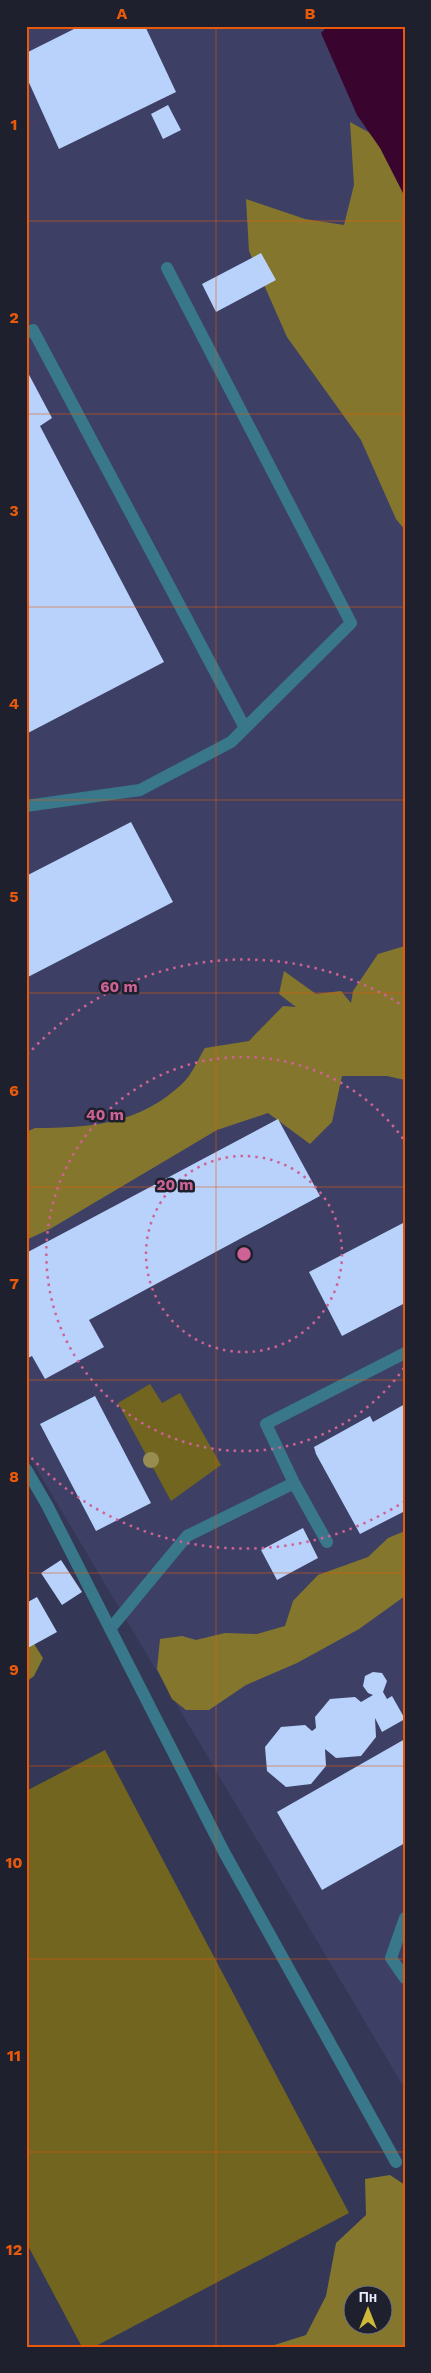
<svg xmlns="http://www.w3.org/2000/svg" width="431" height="2373" font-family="'Work Sans',sans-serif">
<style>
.built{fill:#3d4064}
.green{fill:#72651f}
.forest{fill:#84772d;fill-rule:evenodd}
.water{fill:#39042d}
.building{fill:#b8d2fb}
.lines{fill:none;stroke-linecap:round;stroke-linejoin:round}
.lane{stroke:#38788a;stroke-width:12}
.tree{fill:#988c51}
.grid{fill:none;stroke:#e8590c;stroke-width:1;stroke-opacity:0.55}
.ring{fill:none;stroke:#cf6294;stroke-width:2.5;stroke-dasharray:2.5 5}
.centre{fill:#cf6294;stroke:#1e202d;stroke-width:2.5}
.ring-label{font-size:15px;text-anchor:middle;font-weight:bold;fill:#cf6294;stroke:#1e202d;stroke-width:5;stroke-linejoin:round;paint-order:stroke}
.neatline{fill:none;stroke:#e8590c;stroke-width:2}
.grid-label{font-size:16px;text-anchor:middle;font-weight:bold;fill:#e8590c}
</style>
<rect width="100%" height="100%" fill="#343755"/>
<!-- built -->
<path class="built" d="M26 26H405V2089L26 1451Z"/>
<!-- green -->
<path class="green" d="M150 1384 162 1403 180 1393 221 1465 171 1501 118 1403Z
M105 1750 349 2213 94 2347H82L26 2242V1791Z"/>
<!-- forest -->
<path class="forest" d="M350 122 379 138 405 186V530L396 519 361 440 287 337 249 251 246 199 305 219 344 225 354 185Z
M405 946V1080L387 1076H342L332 1122 310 1144 268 1113 217 1130 50 1229 26 1240V1132L35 1128C91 1128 139 1124 182 1084 192 1075 198 1059 205 1048L249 1041 283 1006 296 1007 279 994 284 971 316 994 341 991 351 1003 353 991 378 954Z
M405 1531V1596L359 1629 297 1663 246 1685 209 1710H186L172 1699 157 1669 160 1639 182 1636 196 1640 225 1633 257 1634 285 1626 293 1601 318 1575 368 1557 388 1538Z
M26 1631 43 1658 34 1676 26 1682Z
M390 2175 405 2185V2347H268L306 2335 326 2296 336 2243 366 2215 365 2179ZM354 2296H384V2326H354Z"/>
<!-- water -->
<path class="water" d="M328 26H405V197L380 148 357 115 321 33Z"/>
<!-- building -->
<path class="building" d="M80 26H145L176 92 59 149 26 76V53Z
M168 105 181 130 163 139 151 114Z
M261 253 276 280 216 312 202 284Z
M26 369 52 418 40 426 164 662 26 734Z
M131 822 173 902 26 978V876Z
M278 1119 320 1196 89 1320 104 1347 45 1379 32 1356 26 1359V1253Z
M405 1222V1303L342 1336 309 1272Z
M95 1396 151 1503 96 1531 40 1424Z
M405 1404V1511L360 1534 316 1454 314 1447 370 1416 373 1422Z
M303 1528 318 1558 277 1580 261 1550Z
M61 1560 82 1592 62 1605 41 1573Z
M37 1597 57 1632 26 1649V1603Z
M373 1672 382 1673 387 1681 383 1692 387 1699 392 1696 405 1719 382 1732 375 1718 376 1737 361 1756 336 1758 325 1749 326 1766 311 1784 286 1787 267 1771 265 1747 281 1727 305 1725 312 1731 316 1728 315 1717 330 1699 355 1697 361 1702 373 1695 368 1693 363 1686 365 1676Z
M405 1739V1843L322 1890 277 1812Z"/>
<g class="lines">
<!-- lane -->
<path class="lane" d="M26 333 33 330 245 728
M26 806 140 790 231 742 351 623 167 268
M26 1469 47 1505 224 1852 396 2162
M327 1542 294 1483 266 1424 405 1353
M110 1629 187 1536 294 1483
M405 1918 391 1958 405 1978"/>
</g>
<!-- trees -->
<circle class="tree" cx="151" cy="1460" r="8"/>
<!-- grid -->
<path class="grid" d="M216 26V2347M26 221H405M26 414H405M26 607H405M26 800H405M26 993H405M26 1187H405M26 1380H405M26 1573H405M26 1766H405M26 1959H405M26 2152H405"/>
<!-- distance rings -->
<g class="ring">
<circle cx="244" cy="1254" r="98"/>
<path d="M404 1368A197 197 0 1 1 404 1140"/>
<path d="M405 1501A295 295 0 0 1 27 1453M27 1055A295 295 0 0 1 405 1007"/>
</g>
<circle cx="244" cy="1254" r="8" class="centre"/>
<g class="ring-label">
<text x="119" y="992">60 m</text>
<text x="105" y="1120">40 m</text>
<text x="175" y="1190">20 m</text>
</g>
<!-- border -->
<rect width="431" height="2373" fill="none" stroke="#1e202d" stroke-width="55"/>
<!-- north arrow -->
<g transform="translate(368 2310)"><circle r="24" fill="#1e202d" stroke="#6f7181"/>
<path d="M0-4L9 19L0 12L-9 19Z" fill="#ceb837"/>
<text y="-8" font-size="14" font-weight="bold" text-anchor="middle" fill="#e8ebfe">Пн</text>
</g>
<rect x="28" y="28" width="376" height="2318" class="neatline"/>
<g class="grid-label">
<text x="122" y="19">A</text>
<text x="310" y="19">B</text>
<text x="14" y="130">1</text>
<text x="14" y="323">2</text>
<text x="14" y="516">3</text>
<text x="14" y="709">4</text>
<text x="14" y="902">5</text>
<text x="14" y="1096">6</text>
<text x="14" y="1289">7</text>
<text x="14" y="1482">8</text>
<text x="14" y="1675">9</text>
<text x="14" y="1868">10</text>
<text x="14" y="2061">11</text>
<text x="14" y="2255">12</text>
</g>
</svg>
